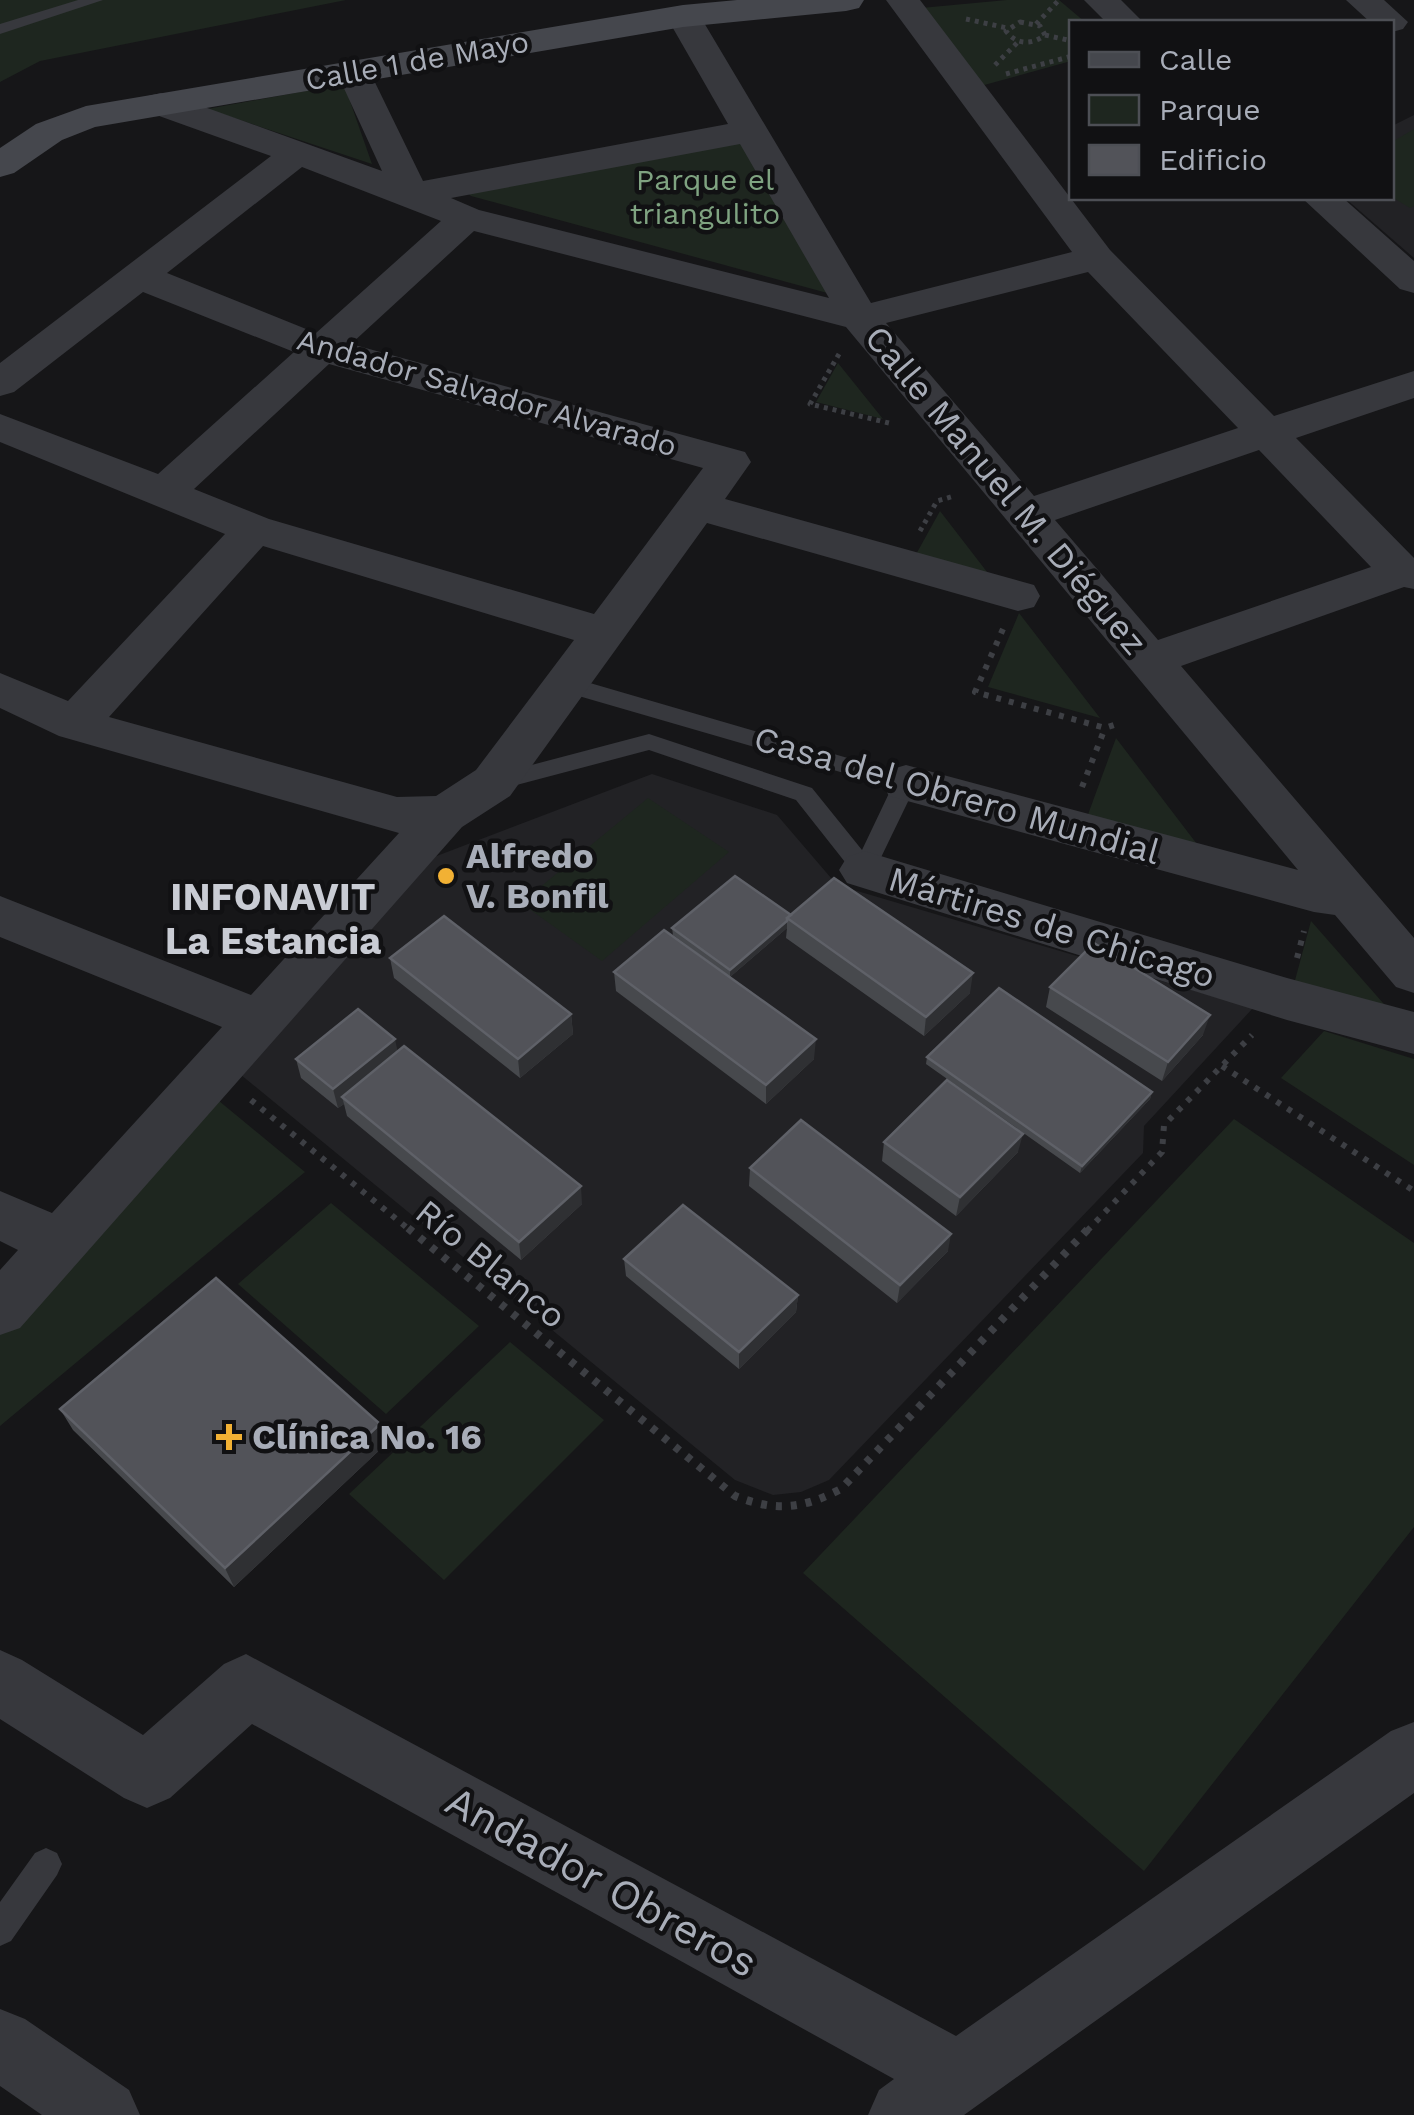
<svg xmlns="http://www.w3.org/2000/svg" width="1414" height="2115" font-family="'Work Sans',sans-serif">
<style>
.built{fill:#222225}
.green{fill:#1e261f}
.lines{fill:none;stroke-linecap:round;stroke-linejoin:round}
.path-far2{stroke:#3d3f44;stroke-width:5;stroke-dasharray:4 5;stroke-linecap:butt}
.path-far1{stroke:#3d3f44;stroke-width:6;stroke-dasharray:5 8;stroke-linecap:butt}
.path{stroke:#3d3f44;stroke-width:8;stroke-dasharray:6 9;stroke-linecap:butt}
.lane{fill:#37383d;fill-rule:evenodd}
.street{fill:#37383d;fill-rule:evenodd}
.secondary{fill:#45474d;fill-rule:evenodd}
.wall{fill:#47494d}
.shaded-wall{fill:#2f3033}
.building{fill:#525359;stroke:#5f6168;stroke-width:2.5}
.poi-dot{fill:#f2b134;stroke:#111113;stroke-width:4}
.labels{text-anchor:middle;stroke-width:9;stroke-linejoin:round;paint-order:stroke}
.far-street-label{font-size:30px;fill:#a8adb8;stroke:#111113}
.far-park-label{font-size:30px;fill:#7fa381;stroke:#111113}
.street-label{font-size:35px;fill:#a8adb8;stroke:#111113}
.poi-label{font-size:35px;font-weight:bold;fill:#a8adb8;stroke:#111113;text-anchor:start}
.neighbourhood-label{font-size:38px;font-weight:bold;fill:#c9ccd4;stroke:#111113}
.near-street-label{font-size:42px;fill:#a8adb8;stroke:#111113}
</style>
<rect width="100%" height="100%" fill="#161618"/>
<!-- built -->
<path class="built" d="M1414 115V258L1345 198H1392V126Z
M652 774 777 815 837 885 1253 1008 1144 1126 1143 1153 829 1480 801 1492 773 1495 735 1480 235 1070 421 862Z"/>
<!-- green -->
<path class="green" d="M0 0H346L40 61 0 82Z
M1007 0H1059L1085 22H1072L1071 61 977 87 921 8Z
M344 84 372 164 207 109Z
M1414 129V206L1410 208 1392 197V142Z
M737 130 831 294 471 196 455 180Z
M838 363 883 419 816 402Z
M940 511 994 581 914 558Z
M1019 613 1100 718 988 687Z
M1116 738 1203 852 1086 820Z
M648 798 729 852 602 961 521 903Z
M1311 921 1390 1011 1294 984Z
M1324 1031 1414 1059V1165L1281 1078Z
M213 1096 305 1172 0 1426V1334Z
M1234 1119 1414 1243V1527L1144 1871 803 1573Z
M331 1203 479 1326 386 1414 238 1284Z
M510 1342 604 1420 444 1580 349 1494Z"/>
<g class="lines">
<!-- path-far2 -->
<path class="path-far2" d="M966 19 1007 28
M1020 22 1040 26 1045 35C1032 45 1016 45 1006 31Z
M1036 24 1059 0
M1045 35 1072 41
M995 65 1019 41
M1006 74 1072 56
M839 354 810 404 893 424
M920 531 937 501 954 496"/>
<!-- path-far1 -->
<path class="path-far1" d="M1003 629 975 692 1105 728 1117 724
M1082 787 1105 728
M1297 958 1304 931
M1222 1066 1414 1191
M251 1100 411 1231
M1087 1231 1162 1152 1164 1125 1252 1035"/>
<!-- path -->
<path class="path" d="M408 1228 735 1496C776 1512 802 1509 841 1489L1089 1228"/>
<!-- lane -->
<path class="lane" d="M78 0H103L0 34V24Z
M566 676 906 775 917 783 872 876H856L796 800 649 750 494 791 486 789 483 783 486 777 649 734 812 788 862 850 892 787 558 690 555 684 558 678Z
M46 1848 57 1853 62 1864 57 1875 11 1941 0 1946V1902L35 1853Z"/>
<!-- street -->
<path class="street" d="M886 0H920L1110 250 1274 416 1414 371V398L1296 438 1414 558V589L1404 587 1181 666 1414 938V993L1396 987 1335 915 1314 912 889 796 882 783 889 770 906 765 1298 870 846 327 474 231 351 344 745 452 751 462 725 499 1034 585 1040 596 1034 607 1018 611 707 523 510 796 462 827 20 1328 0 1335V1270L18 1250 0 1241V1191L52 1213 222 1027 0 937V896L251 995 399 833 59 736 0 708V673L68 701 225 534 0 442V414L158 474 294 352 143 292 14 392 0 396V363L271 156 148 112 143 104 148 96 161 93 174 96 382 171 336 71 342 64 354 60 366 64 423 181 728 124 666 16 671 9H695L700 16 871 303 1072 252ZM740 144 829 298 479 210 451 198ZM302 167 441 221 316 333 167 273ZM1088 272 1238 428 1034 496 886 323ZM329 364 703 468 594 614 269 519 194 489ZM1259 450 1371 567 1158 640 1055 520ZM263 546 574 640 476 770 436 796 397 797 109 717Z
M1084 0H1121L1143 22H1106Z
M1346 0H1384L1408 22 1403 29 1392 32V22H1370Z
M1302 198H1343L1414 261V293L1400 289Z
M864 851 1287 978 1414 1012V1054L1287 1020 847 883 839 870 847 857Z
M0 1650 22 1660 143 1735 224 1664 246 1654 956 2036 1391 1731 1414 1722V1793L964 2115H868L879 2090 894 2079 252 1724 170 1798 147 1808 124 1798 0 1719Z
M0 2009 25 2019 129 2090 140 2115H42L0 2086Z"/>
<!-- secondary -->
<path class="secondary" d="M737 0H864L859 8 846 11 683 27 95 127 62 140 14 173 0 177V148L36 124 86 106 683 5Z"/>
</g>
<!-- wall -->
<path class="wall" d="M791 915 970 993 924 1036 786 938 787 928 730 977 673 935 672 928Z
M390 958 571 1014 573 1034 520 1078 394 978Z
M614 972 814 1059 766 1104 616 991Z
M1050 987 1203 1035 1162 1081 1046 1007Z
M398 1052 582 1204 521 1260 347 1116 344 1104 338 1108 301 1078 296 1059Z
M927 1057 1152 1092 1150 1099 1080 1173 926 1064Z
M884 1142 1018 1152 956 1216 882 1161Z
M750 1168 948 1251 897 1303 749 1186Z
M624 1259 798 1295 796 1312 739 1369 626 1276Z
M60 1409 380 1424 386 1444 234 1587 73 1430Z"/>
<!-- shaded-wall -->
<path class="shaded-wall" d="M787 921V928L730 977V970Z
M973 973 970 993 924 1036 926 1017Z
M571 1014 573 1034 520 1078 518 1059Z
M1210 1015 1203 1035 1162 1081 1168 1062Z
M395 1039 399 1058 342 1097 344 1104 338 1108 333 1089Z
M816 1039 814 1059 766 1104V1085Z
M1152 1092 1150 1099 1080 1173 1082 1166Z
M1023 1134 1018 1152 956 1216 960 1197Z
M581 1186 582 1204 521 1260 519 1242Z
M951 1234 948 1251 897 1303 900 1285Z
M798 1295 796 1312 739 1369V1352Z
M380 1424 386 1444 234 1587 225 1568Z"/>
<!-- building -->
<path class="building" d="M735 876 791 915 787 918V921L730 970 672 928Z
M834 878 973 973 926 1017 787 918Z
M444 916 571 1014 518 1059 390 958Z
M664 930 816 1039 766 1085 614 972Z
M1094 943 1210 1015 1168 1062 1050 987Z
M999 988 1152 1092 1082 1166 927 1057Z
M358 1009 395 1039 333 1089 296 1059Z
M404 1046 581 1186 519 1242 342 1097Z
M947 1080 1023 1134 960 1197 884 1142Z
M801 1120 951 1234 900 1285 750 1168Z
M683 1205 798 1295 739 1352 624 1259Z
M216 1278 380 1424 225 1568 60 1409Z"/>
<!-- markers -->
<g class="poi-dot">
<circle cx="446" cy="876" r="10"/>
<path d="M224 1422h10v10h10v10h-10v10h-10v-10h-10v-10h10z"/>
</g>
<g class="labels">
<!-- far-street labels -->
<g class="far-street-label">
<text transform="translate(417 61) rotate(-10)" y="10">Calle 1 de Mayo</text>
<text transform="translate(487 393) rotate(16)" y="10">Andador Salvador Alvarado</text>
</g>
<!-- far-park labels -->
<g class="far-park-label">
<text x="705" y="190">Parque el<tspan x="705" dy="34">triangulito</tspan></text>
</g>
<!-- street labels -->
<g class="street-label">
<text transform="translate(1006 490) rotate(50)" y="12">Calle Manuel M. Diéguez</text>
<text transform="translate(957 795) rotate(16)" y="12">Casa del Obrero Mundial</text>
<text transform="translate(1052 927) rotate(17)" y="12">Mártires de Chicago</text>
<text transform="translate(491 1264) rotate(39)" y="12">Río Blanco</text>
</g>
<!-- poi labels -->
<g class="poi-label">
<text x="466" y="868">Alfredo<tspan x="466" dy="40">V. Bonfil</tspan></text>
<text x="252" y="1449">Clínica No. 16</text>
</g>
<!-- neighbourhood labels -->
<g class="neighbourhood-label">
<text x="273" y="910">INFONAVIT<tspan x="273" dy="44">La Estancia</tspan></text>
</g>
<!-- near-street labels -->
<g class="near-street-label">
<text transform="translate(602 1881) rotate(29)" y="15">Andador Obreros</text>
</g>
</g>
<!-- legend -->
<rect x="1069" y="20" width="325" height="180" fill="#111113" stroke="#4d4f55" stroke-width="2.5"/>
<rect x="1089" y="52" width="50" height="15" fill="#45474d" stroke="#4d4f55" stroke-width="2.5"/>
<text x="1159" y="70" font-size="30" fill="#a8adb8">Calle</text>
<rect x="1089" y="95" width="50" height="30" fill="#1e261f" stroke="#4d4f55" stroke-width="2.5"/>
<text x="1159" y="120" font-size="30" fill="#a8adb8">Parque</text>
<rect x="1089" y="145" width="50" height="30" fill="#525359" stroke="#4d4f55" stroke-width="2.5"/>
<text x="1159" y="170" font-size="30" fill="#a8adb8">Edificio</text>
</svg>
